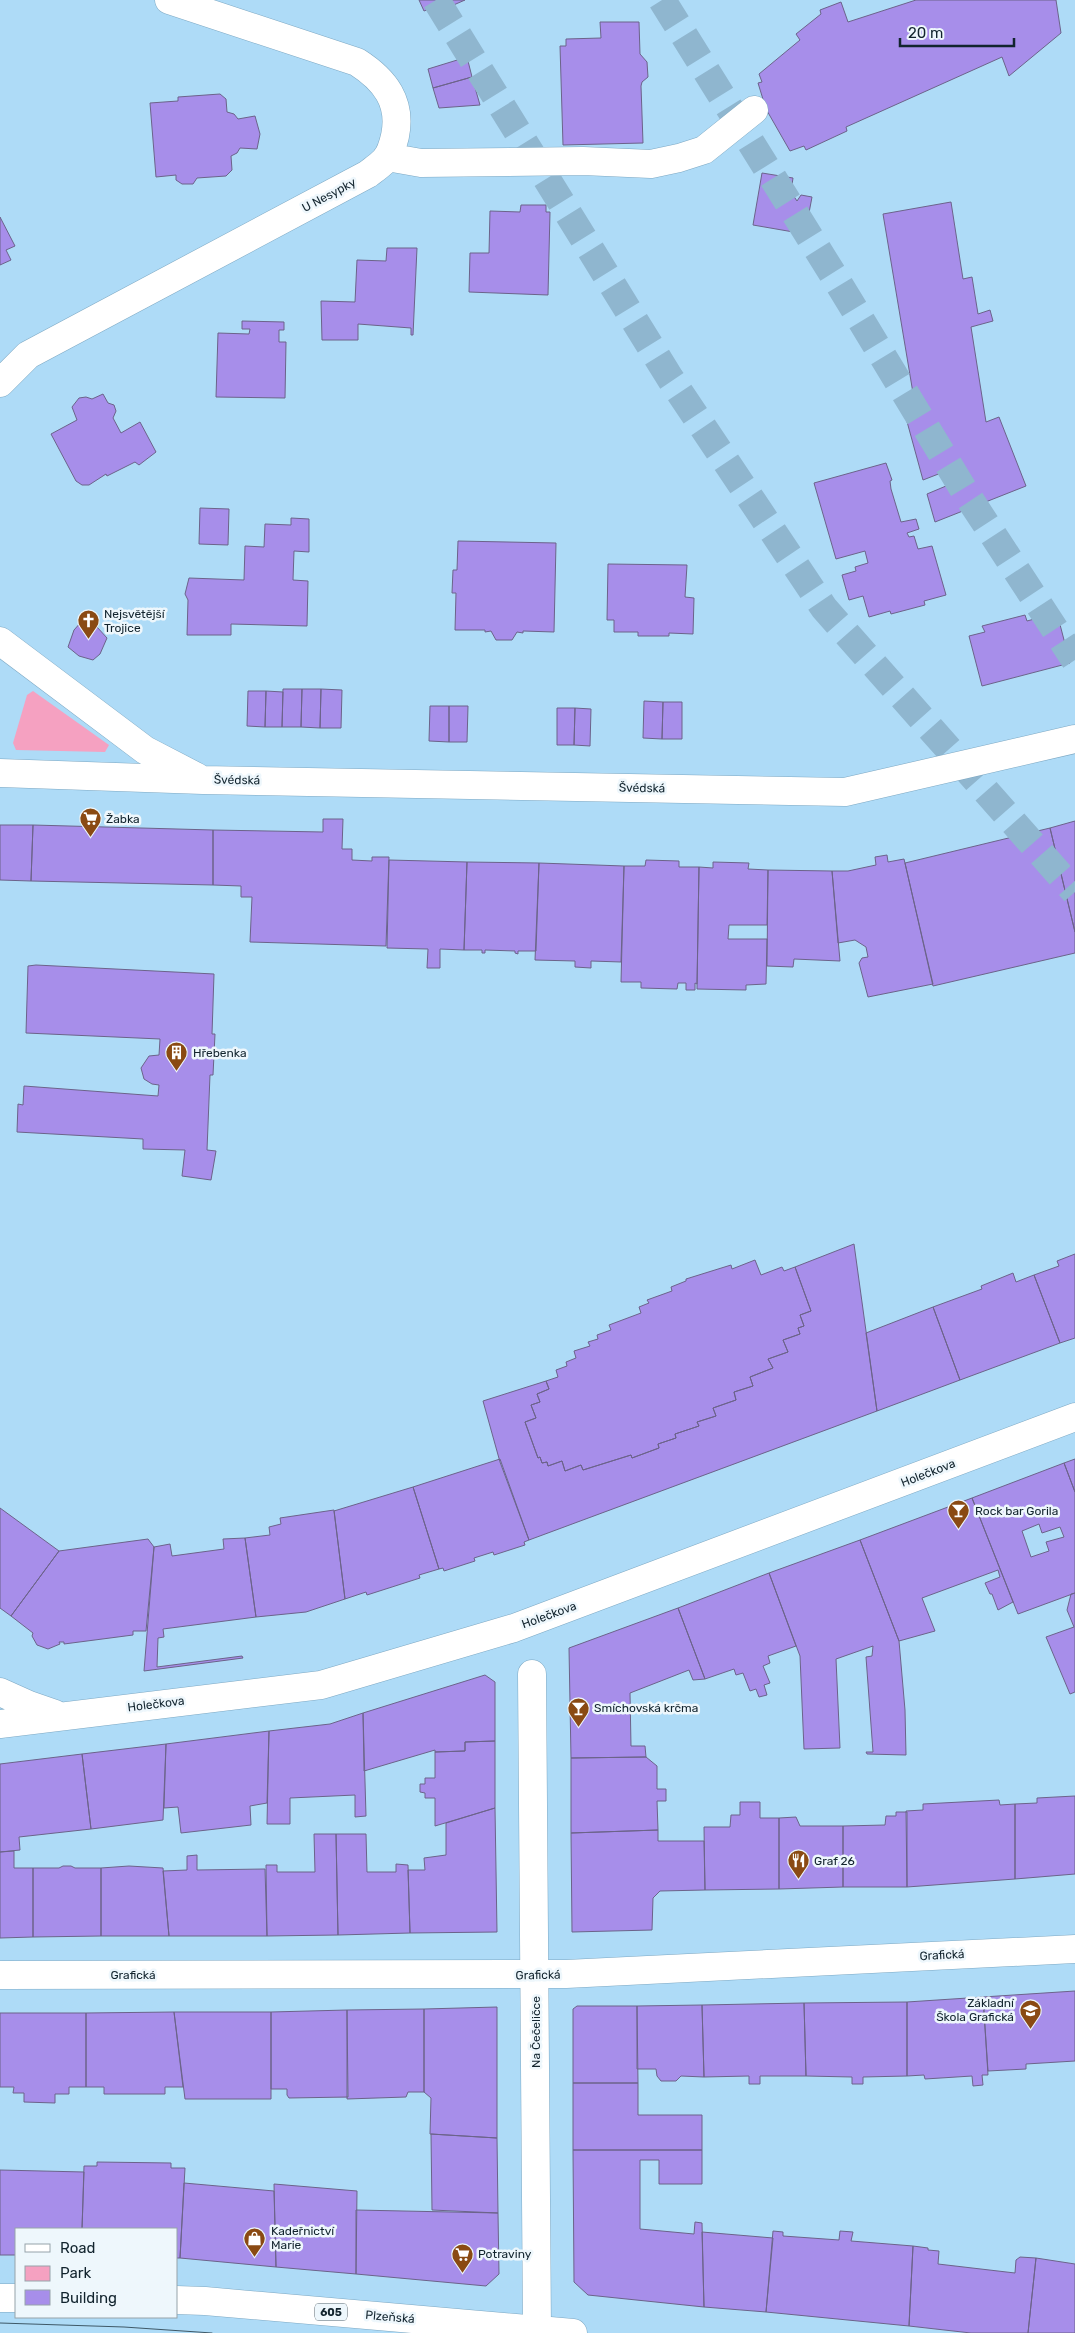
<svg xmlns="http://www.w3.org/2000/svg" width="1075" height="2333" font-family="Rubik,sans-serif">
<style>
.green{fill:#f5a1c1}
.building{fill:#a78eea;stroke:#6c638a;fill-rule:evenodd}
.lines{fill:none;stroke-linecap:round;stroke-linejoin:round}
.highway-tunnel{stroke:#8fb6cf;stroke-width:28;stroke-dasharray:28 14;stroke-linecap:butt}
.minor-casing{stroke:#7da8c3;stroke-width:29}
.major-casing{stroke:#7da8c3;stroke-width:29}
.minor{stroke:#fff;stroke-width:28}
.major{stroke:#fff;stroke-width:28}
.tram{stroke:#3e5867;stroke-width:1}
.labels{text-anchor:middle;stroke-width:5;stroke-linejoin:round;paint-order:stroke}
.shield{fill:#eef7fc;stroke:#54636c;stroke-width:1}
.shield-label{font-size:11px;font-weight:bold;fill:#12242e}
.street-label{font-size:12px;fill:#12242e;stroke:#eef7fc}
.poi-label{font-size:12px;fill:#12242e;stroke:#eef7fc;text-anchor:start}
</style>
<rect width="100%" height="100%" fill="#aedbf7"/>
<!-- green -->
<path class="green" d="M33 691 109 745 105 752 16 750 13 743 27 695Z"/>
<!-- building -->
<path class="building" d="M419 0H465L449 7 447 2 424 11Z
M916 0H1056L1061 33 1009 76 1002 57 846 127 847 131 806 150 804 146 790 151 766 109 758 83 762 82 759 74 800 40 796 34 821 14 820 10 841 2 848 22Z
M600 22H639L640 54 647 62 648 77 642 82 641 86 643 143 563 145 560 46H566V39L601 38Z
M467 57 472 77 433 88 428 69Z
M472 77 480 105 439 108 433 88Z
M220 94 226 99 227 112 234 114 238 119 255 116 260 134 257 149 240 148 237 153 231 156 232 170 226 176 197 178 193 184H182L176 180V175L156 177 150 103 178 101V97Z
M762 173 793 178 791 192 797 201 801 195 812 197 805 234 753 225Z
M951 202 963 279 972 277 978 314 990 310 993 321 971 327 986 422 999 417 1026 486 935 522 927 494 946 486 941 473 923 480 903 407 915 405 883 214Z
M521 205H546V212H550L548 295 469 292 470 253H489L490 211 520 212Z
M0 217 15 246 6 250 11 260 0 265Z
M387 248H417L413 335H411V328L358 324V340H322L321 301 355 302 357 260 386 261Z
M242 321 284 322V330H279V342H286L285 398 216 397 218 333 249 334 250 329H242Z
M103 394 108 403 114 405 116 411 113 418 121 433 140 422 156 452 139 465 135 462 107 476 106 474 89 485H82L76 481 51 434 77 420 72 407 79 398 86 397 92 399Z
M886 463 892 480 890 481 891 489 901 522 916 519 919 529 907 533 909 537 914 536 918 549 932 546 946 595 924 601 925 605 891 614 890 611 869 617 863 596 849 600 842 575 856 571 855 567 868 563 865 551 836 559 814 483Z
M200 508 229 509 228 545 199 544Z
M291 518 309 519V552L294 551 293 580 308 581 307 626 231 624V635H187L188 600 185 594 189 578 244 580 245 546 264 547 265 524 291 525Z
M458 541 556 543 554 632 523 631V633L517 632 512 640H496L491 631 485 632V630H455L456 593H452L453 570H457Z
M608 564 687 565 685 597 694 598 693 634 669 633V636H638V632H614V620H607Z
M1057 613 1070 663 982 686 969 636 985 632 982 626 1025 615 1027 621Z
M82 621 97 627 107 638 100 654 93 660 79 656 68 647 74 630Z
M283 689H302L301 727H282Z
M302 689H321L320 728 301 727Z
M321 689 342 690 341 728H320Z
M248 691H266L265 727 247 726Z
M266 691 283 692 282 727H265Z
M644 701 663 702 662 739 643 738Z
M663 702H682V739H662Z
M430 706H449V742L429 741Z
M449 706H468L467 742H449Z
M557 708H575L574 745H557Z
M575 708 591 709 590 746 574 745Z
M323 819H343L342 849H352V860L372 861V857H389L386 946 250 942 252 897H241V886L213 885V830L323 832Z
M1075 821V932L1050 828Z
M0 825H33L31 881 0 880Z
M33 825 213 830V885L31 881Z
M1050 828 1075 932V953L933 986 905 863Z
M887 855 888 862 904 859 933 984 868 997 859 963 862 958 868 957 866 947 855 940 838 943 832 871H848L876 865 875 857Z
M389 860 467 862 464 950 440 949V968H427L428 949 387 948Z
M646 860 679 861V867H699L697 984 695 983V990H686V983H678L677 989 641 988V982H621L624 866H645Z
M467 862 539 863 536 951H518V954L515 953V951L485 950V953H482V950H464Z
M713 862 749 863 748 869 768 870 767 925H729L728 939H767L766 984 746 985V990L697 989 699 867 713 868Z
M539 863 624 866 621 962 591 961V968L575 967V961L535 960Z
M768 870 832 871 840 961 794 959 793 967 767 966Z
M36 965 214 974 212 1034H215L213 1075H210L207 1150 216 1151 211 1180 182 1176 185 1150 143 1149V1139L17 1132 18 1104 23 1105 24 1086 158 1096 159 1085 152 1084 144 1079 141 1068 149 1056 159 1055 160 1039 26 1033 28 966Z
M854 1244 877 1411 529 1540 500 1462 483 1401 546 1381 549 1389 537 1394 540 1402 531 1405 536 1418 525 1422 538 1458 540 1457 542 1463 547 1462 548 1466 562 1461 565 1471 581 1465 583 1470 631 1455 632 1458 659 1448 658 1444 676 1438 675 1434 699 1426 697 1422 716 1416 713 1408 736 1400 734 1392 753 1386 750 1377 773 1368 768 1359 788 1352 783 1340 800 1334 798 1328 804 1326 800 1315 811 1311 795 1267Z
M1075 1254V1338L1060 1343 1034 1275 1059 1266 1057 1261Z
M755 1260 761 1275 782 1267 784 1271 795 1267 811 1311 800 1315 804 1326 798 1328 800 1334 783 1340 788 1352 768 1359 773 1368 750 1377 753 1386 734 1392 736 1400 713 1408 716 1416 697 1422 699 1426 675 1434 676 1438 658 1444 659 1448 632 1458 631 1455 583 1470 581 1465 565 1471 562 1461 548 1466 547 1462 542 1463 540 1457 538 1458 525 1422 536 1418 531 1405 540 1402 537 1394 549 1389 546 1381 558 1377 556 1370 567 1366 566 1362 576 1358 574 1351 590 1346 588 1342 598 1339 597 1335 611 1330 609 1325 641 1313 639 1307 649 1303 647 1300 672 1291 671 1287 686 1281V1279L731 1265 732 1269Z
M1013 1273 1016 1282 1034 1275 1060 1343 960 1380 933 1307 982 1289 981 1286Z
M933 1307 960 1380 877 1411 866 1333Z
M500 1459 529 1540 524 1542 525 1545 494 1555 493 1552 474 1558 475 1561 444 1571 443 1568 439 1569 413 1487Z
M1075 1459V1492L1064 1463Z
M1064 1463 1075 1492V1593L1018 1614 972 1498ZM1039 1524 1042 1533 1060 1527 1064 1537 1046 1542 1049 1551 1031 1557 1022 1531Z
M413 1487 439 1569 419 1575 420 1578 367 1595 366 1592 345 1599 334 1511Z
M972 1498 1013 1602 998 1610 992 1594H990L985 1583 1000 1577 998 1570 922 1598 935 1631 899 1641 860 1540Z
M0 1508 59 1551 11 1616 0 1608Z
M334 1510 345 1599 306 1612 256 1617 245 1538 270 1535 269 1527 281 1524 280 1518Z
M245 1538 256 1617 163 1629 164 1637 158 1638 157 1667 242 1656 243 1658 144 1671 154 1547 170 1544 172 1556 224 1549 223 1539Z
M148 1539 154 1547 146 1631H133V1635L64 1644V1642H59L60 1644 48 1649 37 1645 32 1636 33 1633 11 1616 59 1551Z
M860 1540 899 1641 905 1710 906 1755 867 1754 866 1752H873L866 1657 872 1656 873 1646 836 1659 840 1748 804 1749 800 1656 769 1573Z
M769 1573 796 1646 768 1656 770 1663 763 1666 770 1683 764 1685 767 1695 759 1697 756 1689 750 1691 743 1673 736 1675 734 1669 705 1679 678 1608Z
M1075 1593V1692L1070 1694 1046 1637 1074 1627 1067 1610 1071 1594Z
M678 1608 705 1679 693 1680 689 1670 630 1693 631 1746H645L646 1757 571 1758 569 1648Z
M485 1675 495 1682V1741L465 1742V1751L435 1752V1750L364 1771 363 1713Z
M363 1713 366 1816 355 1817V1795L290 1798V1824H267L269 1731 330 1724Z
M269 1731 267 1803 250 1806 251 1825 181 1833 178 1807 164 1808 166 1744Z
M495 1741V1808L435 1826V1798H425V1793L420 1792V1784H425V1778H435V1752L465 1751V1742Z
M166 1744 163 1820 91 1829 82 1754Z
M82 1754 91 1829 19 1837 20 1850 0 1852V1764Z
M646 1757 657 1766V1789H666V1801H657L658 1830 571 1833V1758Z
M1075 1796V1874L1015 1879V1804L1037 1803V1798Z
M999 1800 1000 1805 1015 1804V1879L907 1887 906 1811 923 1810V1804Z
M740 1802H760V1818H779V1889L705 1890 704 1827H730L731 1815H740Z
M495 1808 497 1932 410 1933 408 1870H425L424 1858 446 1855V1823Z
M896 1812H907V1887H843V1826L885 1825 886 1816H896Z
M796 1817 800 1826H843V1887L779 1889V1818Z
M658 1830V1841H704L705 1890 660 1891 653 1898 652 1930 572 1932 571 1833Z
M314 1834H336L338 1935 267 1936 266 1865H277V1872H315Z
M336 1834H366L367 1872H396V1864L408 1865 410 1933 338 1935Z
M14 1851V1868H33V1937L0 1938V1852Z
M197 1855V1870L265 1869 267 1936H169L163 1871 187 1870V1856Z
M63 1866H71L75 1868H101V1936L33 1937V1868H59Z
M129 1866 163 1868 169 1936H101V1868Z
M1075 1991V2061L1026 2064V2069L988 2071 983 1997Z
M983 1997 988 2075H982L983 2085 973 2086 972 2076 925 2079 924 2075 907 2076V2002Z
M907 2002V2076L863 2077V2084H852V2077L806 2076 804 2003Z
M804 2003 806 2076H760V2084H749V2076L704 2077 702 2005Z
M702 2005 704 2077 681 2076 676 2081H661L657 2076 656 2069H637V2006Z
M577 2006H637L638 2083H573V2009Z
M497 2007V2138L430 2134 431 2098 424 2092V2009Z
M424 2009V2092H408L406 2097 347 2099V2010Z
M347 2010 348 2097 289 2098 287 2095V2089H271V2012Z
M174 2012 183 2087H165V2094H104V2087H86V2013Z
M174 2012H271V2099H185Z
M0 2013H86V2087H69V2094H55V2103L24 2102V2093H13L14 2087H0Z
M573 2083H638V2115H702V2150H573Z
M431 2134 497 2138 498 2213 432 2210Z
M573 2150H702V2184H659V2160H640V2229L694 2234 695 2222 702 2223 704 2307 588 2295 574 2282Z
M97 2162 171 2163V2168H185L180 2258H176V2229H82L84 2166H97Z
M0 2170 84 2172 82 2229H16V2255H0Z
M184 2183 274 2191 276 2267 180 2258Z
M274 2184 357 2191 356 2274 276 2267Z
M356 2210 498 2213 499 2274 486 2286 356 2274Z
M773 2231 783 2232V2236L839 2240 840 2231 853 2232 851 2241 913 2246 909 2326 766 2312Z
M702 2232 773 2238 766 2312 704 2307Z
M913 2246 928 2248V2250L939 2251 938 2264 1015 2273 1016 2260 1020 2257 1036 2258 1028 2333H971L909 2326Z
M1036 2258 1075 2264V2333H1028Z"/>
<g class="lines">
<!-- highway-tunnel -->
<path class="highway-tunnel" d="M436 0 670 378 824 608 1075 892
M662 0 839 284 965 492 1075 660"/>
<defs>
<path id="minor" d="M387 157 421 163 583 161 651 164 679 158 704 150 754 110
M0 383 28 355 368 174C373 170 379 166 384 161 390 155 393 145 395 136 402 102 385 80 357 62L169 0
M0 641 145 750 197 777
M0 773 203 780 845 792 1075 739
M532 1674 537 2329
M0 1692 29 1705 55 1714
M0 1724 321 1685 514 1628 1075 1417
M0 1975 566 1974 1075 1949"/>
<path id="major" d="M0 2298H16
M176 2300 205 2301 573 2333"/>
</defs>
<!-- minor casing -->
<use href="#minor" class="minor-casing"/>
<!-- major casing -->
<use href="#major" class="major-casing"/>
<!-- minor -->
<use href="#minor" class="minor"/>
<!-- major -->
<use href="#major" class="major"/>
<!-- tram -->
<path class="tram" d="M0 2323 124 2327 212 2333"/>
</g>
<!-- icons -->
<defs>
<symbol id="church-pin" viewBox="-11 -11 22 30"><path d="M0 17L-7.5 6A9.5 9.5 0 1 1 7.5 6Z" fill="#8a4a13" stroke="#eef7fc"/><path d="M-1.2-6h2.4v3.5h3.3v2.4h-3.3V6h-2.4V-.1h-3.3v-2.4h3.3Z" fill="#fff"/></symbol>
<symbol id="supermarket-pin" viewBox="-11 -11 22 30"><path d="M0 17L-7.5 6A9.5 9.5 0 1 1 7.5 6Z" fill="#8a4a13" stroke="#eef7fc"/><path d="M-6-5.5h2.5l.6 2H6L4.5 2H-2.5L-4.4-4H-6ZM-1.5 3.2a1.3 1.3 0 1 0 .1 0ZM3 3.2a1.3 1.3 0 1 0 .1 0Z" fill="#fff"/></symbol>
<symbol id="building-pin" viewBox="-11 -11 22 30"><path d="M0 17L-7.5 6A9.5 9.5 0 1 1 7.5 6Z" fill="#8a4a13" stroke="#eef7fc"/><path d="M-4-6H4V6H1V3H-1V6H-4ZM-2.5-4.3h1.7v1.8h-1.7ZM.8-4.3h1.7v1.8H.8ZM-2.5-1h1.7V.8h-1.7ZM.8-1h1.7V.8H.8Z" fill="#fff"/></symbol>
<symbol id="bar-pin" viewBox="-11 -11 22 30"><path d="M0 17L-7.5 6A9.5 9.5 0 1 1 7.5 6Z" fill="#8a4a13" stroke="#eef7fc"/><path d="M-6-5H6L.8 .8V4.5H3.5V6h-7V4.5H-.8V.8Z" fill="#fff"/></symbol>
<symbol id="restaurant-pin" viewBox="-11 -11 22 30"><path d="M0 17L-7.5 6A9.5 9.5 0 1 1 7.5 6Z" fill="#8a4a13" stroke="#eef7fc"/><path d="M-5-6h1v4h1v-4h1v4h1v-4h1v5L-1.5 .5V6h-2V.5L-5-1ZM5-6V6H3V1.5H1.5Q1.5-4 5-6Z" fill="#fff"/></symbol>
<symbol id="school-pin" viewBox="-11 -11 22 30"><path d="M0 17L-7.5 6A9.5 9.5 0 1 1 7.5 6Z" fill="#8a4a13" stroke="#eef7fc"/><path d="M0-5L7-2L0 1L-7-2ZM-4 1L0 2.5L4 1V4Q0 6-4 4Z" fill="#fff"/></symbol>
<symbol id="shop-pin" viewBox="-11 -11 22 30"><path d="M0 17L-7.5 6A9.5 9.5 0 1 1 7.5 6Z" fill="#8a4a13" stroke="#eef7fc"/><path d="M-5-2.5h2.3a2.7 3.5 0 0 1 5.4 0H5L5.5 6h-11ZM-1.5-2.5h3a1.5 2.3 0 0 0-3 0Z" fill="#fff"/></symbol>
</defs>
<g fill-rule="evenodd">
<use href="#church-pin" x="76" y="608" width="25" height="34"/>
<use href="#supermarket-pin" x="78" y="806" width="25" height="34"/>
<use href="#building-pin" x="164" y="1040" width="25" height="34"/>
<use href="#bar-pin" x="946" y="1498" width="25" height="34"/>
<use href="#bar-pin" x="566" y="1696" width="25" height="34"/>
<use href="#restaurant-pin" x="786" y="1848" width="25" height="34"/>
<use href="#school-pin" x="1018" y="1998" width="25" height="34"/>
<use href="#shop-pin" x="242" y="2226" width="25" height="34"/>
<use href="#supermarket-pin" x="450" y="2242" width="25" height="34"/>
</g>
<g class="labels">
<!-- shield labels -->
<rect class="shield" x="315" y="2303.5" width="32" height="17" rx="4"/>
<g class="shield-label">
<text x="331" y="2316">605</text>
</g>
<!-- street labels -->
<g class="street-label">
<text transform="translate(329 195) rotate(-28)" y="4">U Nesypky</text>
<text transform="translate(237 780) rotate(1)" y="4">Švédská</text>
<text transform="translate(642 788) rotate(1)" y="4">Švédská</text>
<text transform="translate(928 1473) rotate(-21)" y="4">Holečkova</text>
<text transform="translate(549 1615) rotate(-20)" y="4">Holečkova</text>
<text transform="translate(156 1704) rotate(-7)" y="4">Holečkova</text>
<text transform="translate(942 1955) rotate(-3)" y="4">Grafická</text>
<text x="133" y="1979">Grafická</text>
<text transform="translate(538 1975) rotate(-1)" y="4">Grafická</text>
<text transform="translate(536 2032) rotate(-90)" y="4">Na Čečeličce</text>
<text transform="translate(390 2317) rotate(5)" y="4">Plzeňská</text>
</g>
<!-- poi labels -->
<g class="poi-label">
<text x="104" y="618">Nejsvětější<tspan x="104" dy="14">Trojice</tspan></text>
<text x="106" y="823">Žabka</text>
<text x="193" y="1057">Hřebenka</text>
<text x="975" y="1515">Rock bar Gorila</text>
<text x="594" y="1712">Smíchovská krčma</text>
<text x="814" y="1865">Graf 26</text>
<text x="1014" y="2007" text-anchor="end">Základní<tspan x="1014" dy="14">Škola Grafická</tspan></text>
<text x="271" y="2235">Kadeřnictví<tspan x="271" dy="14">Marie</tspan></text>
<text x="478" y="2258">Potraviny</text>
</g>
</g>
<!-- legend -->
<rect x="15" y="2228" width="162" height="90" fill="#eef7fc" stroke="#96a3aa"/>
<rect x="25" y="2244" width="25" height="8" fill="#ffffff" stroke="#96a3aa"/>
<text x="60" y="2253" font-size="15" fill="#12242e">Road</text>
<rect x="25" y="2266" width="25" height="15" fill="#f5a1c1" stroke="#96a3aa"/>
<text x="60" y="2278" font-size="15" fill="#12242e">Park</text>
<rect x="25" y="2290" width="25" height="15" fill="#a78eea" stroke="#96a3aa"/>
<text x="60" y="2303" font-size="15" fill="#12242e">Building</text>
<!-- scale -->
<path d="M900 38v8h114v-8" fill="none" stroke="#12242e" stroke-width="2.5"/>
<text x="908" y="38" font-size="15" fill="#12242e" stroke="#eef7fc" stroke-width="4" paint-order="stroke">20 m</text>
</svg>
